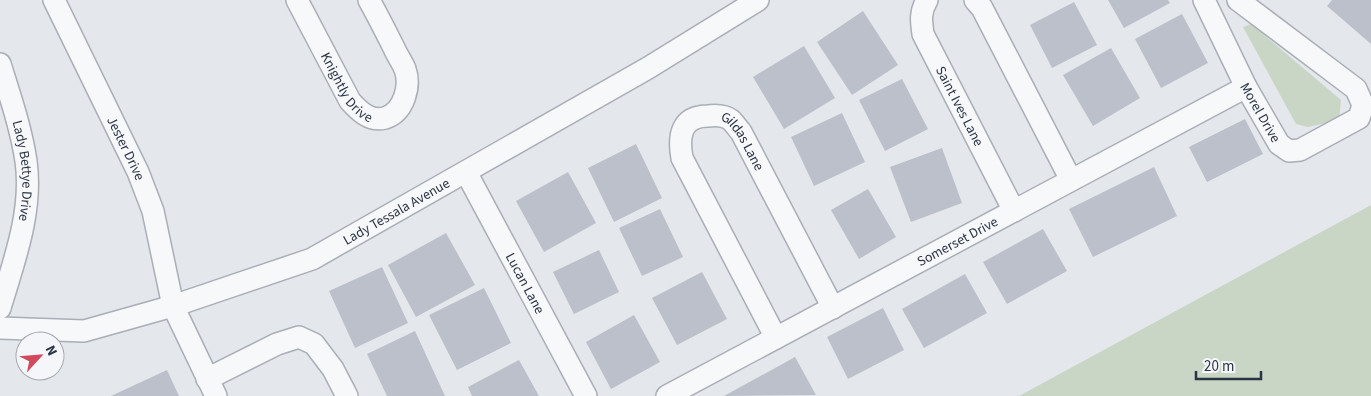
<svg xmlns="http://www.w3.org/2000/svg" width="1371" height="396" font-family="'Source Sans 3',sans-serif">
<style>
.green{fill:#c9d6c5}
.building{fill:#bbc0ca}
.lines{fill:none;stroke-linecap:round;stroke-linejoin:round}
.street-casing{stroke:#a9aeb7;stroke-width:24}
.street{stroke:#f7f8fa;stroke-width:21}
.labels{text-anchor:middle;stroke-width:5;stroke-linejoin:round;paint-order:stroke}
.street-label{font-size:14px;fill:#2b3445;stroke:#f4f6f9}
</style>
<rect width="100%" height="100%" fill="#e4e7ec"/>
<!-- green -->
<path class="green" d="M1251 24 1341 100 1339 120 1308 127 1296 124 1243 27Z
M1371 205V396H1019Z"/>
<!-- building -->
<path class="building" d="M1108 0H1168L1170 3 1124 28Z
M1332 0H1371V44L1327 6Z
M1074 2 1097 45 1052 68 1030 25Z
M863 11 898 65 852 95 817 42Z
M1182 14 1208 63 1161 88 1135 39Z
M804 46 835 98 784 129 753 77Z
M1111 48 1140 98 1093 126 1063 75Z
M902 79 928 129 885 151 859 100Z
M842 113 865 162 814 186 791 137Z
M1245 119 1263 154 1207 182 1189 147Z
M636 144 662 198 614 222 588 168Z
M942 148 962 203 911 222 890 167Z
M1154 167 1177 216 1093 257 1069 209Z
M568 172 596 223 544 252 516 201Z
M868 189 896 237 859 259 831 210Z
M660 209 683 257 642 276 619 228Z
M1043 229 1067 271 1007 304 983 262Z
M446 233 475 285 416 317 388 265Z
M599 250 619 292 574 314 553 272Z
M382 267 408 323 355 348 329 291Z
M702 272 727 319 677 345 652 298Z
M965 274 987 313 924 348 902 309Z
M484 288 511 343 457 370 429 315Z
M883 308 904 350 848 379 827 337Z
M634 315 660 362 611 389 586 342Z
M415 331 445 396H387L367 354Z
M795 357 816 395 724 396Z
M519 360 539 396H472L468 387Z
M167 370 179 396H111Z"/>
<g class="lines">
<defs>
<g id="street">
<path id="s1" d="M54 0 138 172 153 211 173 306 216 396"/>
<path id="s2" d="M297 0 350 101C359 111 370 122 385 118 404 112 411 86 405 69 402 62 397 55 394 48 386 32 378 16 369 0"/>
<path id="s3" d="M927 0C920 12 921 20 923 34L1014 211"/>
<path d="M975 0 982 8 1071 180"/>
<path id="s4" d="M1204 0 1246 87 1279 144 1289 151 1300 150 1359 118 1363 105 1356 89 1238 0"/>
<path id="s5" d="M0 64C10 96 21 128 26 161 33 211 14 261 0 308"/>
<path id="s6" d="M466 172 586 396"/>
<path id="s7" d="M0 328 84 331 173 306 312 259 648 68 758 0"/>
<path id="s8" d="M776 338 682 158C678 136 681 116 708 116 716 115 724 115 731 120 735 124 738 129 741 132L833 308"/>
<path d="M207 379 277 344 299 337 314 344 333 369 347 396"/>
<path id="s9" d="M667 396 1246 87"/>
</g>
</defs>
<!-- street casing -->
<use href="#street" class="street-casing"/>
<!-- street -->
<use href="#street" class="street"/>
</g>
<g class="labels">
<!-- street labels -->
<g class="street-label">
<text dy="5" stroke="none"><textPath href="#s2" startOffset="101">Knightly Drive</textPath></text>
<text dy="5" stroke="none"><textPath href="#s3" startOffset="116">Saint Ives Lane</textPath></text>
<text dy="5" stroke="none"><textPath href="#s4" startOffset="126">Morel Drive</textPath></text>
<text dy="5" stroke="none"><textPath href="#s8" startOffset="310">Gildas Lane</textPath></text>
<text dy="5" stroke="none"><textPath href="#s1" startOffset="165">Jester Drive</textPath></text>
<text dy="5" stroke="none"><textPath href="#s5" startOffset="110">Lady Bettye Drive</textPath></text>
<text dy="5" stroke="none"><textPath href="#s7" startOffset="420">Lady Tessala Avenue</textPath></text>
<text dy="5" stroke="none"><textPath href="#s9" startOffset="329">Somerset Drive</textPath></text>
<text dy="5" stroke="none"><textPath href="#s6" startOffset="126">Lucan Lane</textPath></text>
</g>
</g>
<!-- north arrow -->
<g transform="translate(40 356) rotate(64)"><circle r="24" fill="#f4f6f9" stroke="#a4a8b1"/>
<path d="M0-4L9 19L0 12L-9 19Z" fill="#d1495b"/>
<text y="-8" font-size="14" font-weight="bold" text-anchor="middle" fill="#2b3445">N</text>
</g>
<!-- scale -->
<path d="M1196 371v8h65v-8" fill="none" stroke="#2b3445" stroke-width="2.5"/>
<text x="1204" y="371" font-size="15" fill="#2b3445" stroke="#f4f6f9" stroke-width="4" paint-order="stroke">20 m</text>
</svg>
